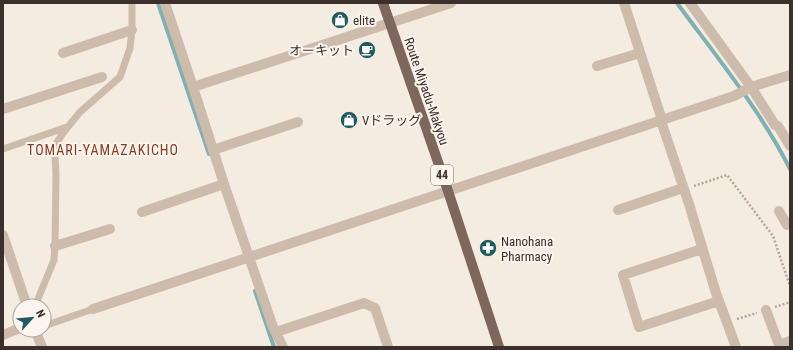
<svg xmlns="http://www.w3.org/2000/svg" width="793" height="350" font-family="'Roboto Condensed','Noto Sans JP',sans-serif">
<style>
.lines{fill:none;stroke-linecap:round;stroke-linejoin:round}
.stream{stroke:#7fb0b2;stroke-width:4}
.path{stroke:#b9a596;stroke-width:2.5;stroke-dasharray:2 2;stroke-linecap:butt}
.service{stroke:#cdbbac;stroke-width:7}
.minor{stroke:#cdbbac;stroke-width:10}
.primary{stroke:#7d675c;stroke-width:10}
.labels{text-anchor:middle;stroke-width:4;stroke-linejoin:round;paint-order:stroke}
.shield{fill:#fbf5ee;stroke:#756b66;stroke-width:1}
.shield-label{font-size:12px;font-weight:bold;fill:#3b302b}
.poi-label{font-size:13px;fill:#3b302b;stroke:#fbf5ee;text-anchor:start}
.street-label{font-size:13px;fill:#3b302b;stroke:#fbf5ee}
.neighbourhood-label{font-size:14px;letter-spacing:1px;fill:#8c3b22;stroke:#fbf5ee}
</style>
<rect width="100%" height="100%" fill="#f4ebe1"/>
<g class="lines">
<!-- stream -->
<path class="stream" d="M158 3 209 154
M677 3C716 56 761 111 790 169
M255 291 274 347"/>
<!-- path -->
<path class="path" d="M694 186 727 175 773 236 790 286
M775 307 790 302
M737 319 757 313"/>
<!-- service -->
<path class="service" d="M3 149 67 127
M35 306 54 260 55 246 56 175 55 155 56 144 63 133 80 112 120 77 130 48 132 30V3
M44 326 93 309"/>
<!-- minor -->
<path class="minor" d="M165 3 193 87 224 184 273 327 283 347
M624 3 662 120
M690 3 751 87 775 125 778 126 790 146
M63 53 132 30
M597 66 640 53
M193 87 451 3
M3 109 102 77
M661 121 689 204 716 293 736 347
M213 150 298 122
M618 210 683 188
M779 211 787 225 790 223
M142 212 224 184
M3 235 27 306
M55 246 110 229
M702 249 623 275 639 327 719 301
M93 309 662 120 734 96 751 87 790 75
M766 310 779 345 790 341
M35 330 42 347
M276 332 364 303 375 308 388 347
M3 335 20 328"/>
<!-- primary -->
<path class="primary" d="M383 3 448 191 499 347"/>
</g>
<!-- icons -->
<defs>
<symbol id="shop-disc" viewBox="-11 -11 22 22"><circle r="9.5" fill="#1f5a5e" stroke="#fbf5ee"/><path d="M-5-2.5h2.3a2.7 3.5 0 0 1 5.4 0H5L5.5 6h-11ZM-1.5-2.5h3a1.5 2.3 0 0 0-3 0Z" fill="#fff"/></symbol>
<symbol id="cafe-disc" viewBox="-11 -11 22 22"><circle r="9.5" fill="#1f5a5e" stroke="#fbf5ee"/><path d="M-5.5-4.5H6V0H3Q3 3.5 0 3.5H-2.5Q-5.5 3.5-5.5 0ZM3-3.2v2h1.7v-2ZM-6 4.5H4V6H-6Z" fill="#fff"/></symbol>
<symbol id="pharmacy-disc" viewBox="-11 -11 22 22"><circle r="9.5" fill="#1f5a5e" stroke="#fbf5ee"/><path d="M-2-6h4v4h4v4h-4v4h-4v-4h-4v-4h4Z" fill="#fff"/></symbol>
</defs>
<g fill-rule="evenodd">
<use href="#shop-disc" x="330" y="10" width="20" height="20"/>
<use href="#cafe-disc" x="357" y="40" width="20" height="20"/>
<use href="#shop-disc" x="339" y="110" width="20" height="20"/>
<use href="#pharmacy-disc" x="478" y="238" width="20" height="20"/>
</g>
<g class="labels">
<!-- shield labels -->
<rect class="shield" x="431" y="165" width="22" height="20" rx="3"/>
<g class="shield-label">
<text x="442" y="179">44</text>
</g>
<!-- poi labels -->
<g class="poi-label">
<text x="353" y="25">elite</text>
<text x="354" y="55" text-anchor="end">オーキット</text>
<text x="362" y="125">Vドラッグ</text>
<text x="501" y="246">Nanohana<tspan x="501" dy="15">Pharmacy</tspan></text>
</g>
<!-- street labels -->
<g class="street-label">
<text transform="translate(427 91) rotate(71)" y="5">Route Miyadu-Makyou</text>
</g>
<!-- neighbourhood labels -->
<g class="neighbourhood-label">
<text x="103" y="155">TOMARI-YAMAZAKICHO</text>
</g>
</g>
<!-- border -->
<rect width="793" height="350" fill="none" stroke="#3b302b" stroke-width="8"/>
<!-- north arrow -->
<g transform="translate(32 318) rotate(63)"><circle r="19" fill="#fbf5ee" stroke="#aea6a0"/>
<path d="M0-3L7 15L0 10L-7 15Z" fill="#1f5a5e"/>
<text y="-6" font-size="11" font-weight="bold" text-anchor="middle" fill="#3b302b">N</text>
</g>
</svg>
